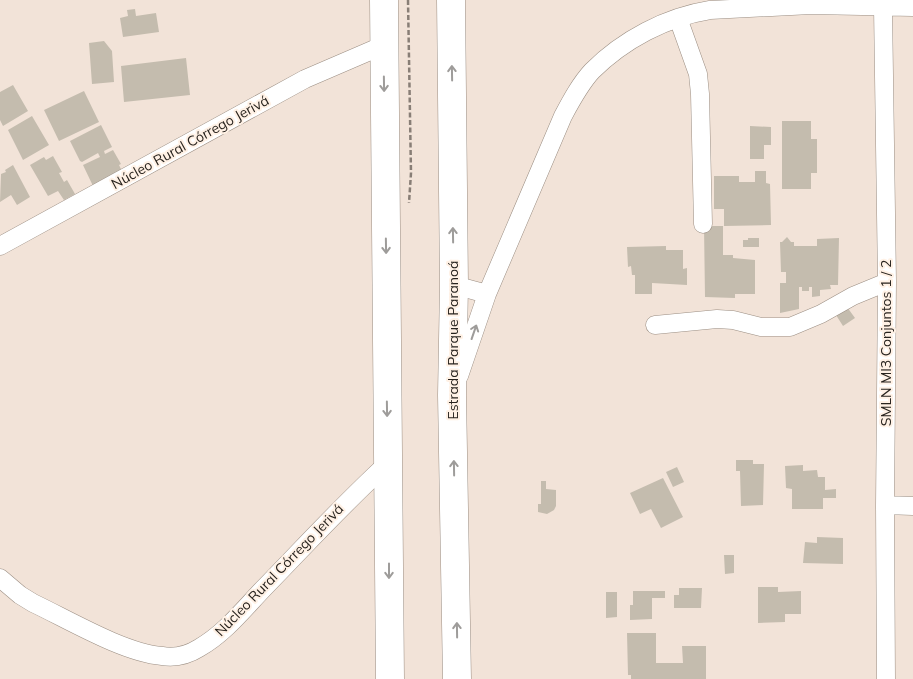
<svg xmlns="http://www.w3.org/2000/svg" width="913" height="679" font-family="Mulish,sans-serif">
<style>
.building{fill:#c4bcae}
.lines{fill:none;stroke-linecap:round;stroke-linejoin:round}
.street-casing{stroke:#9b8e83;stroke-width:19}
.primary-casing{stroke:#9b8e83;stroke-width:29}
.path{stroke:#887e76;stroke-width:2.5;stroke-dasharray:5 2.5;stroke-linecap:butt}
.street{stroke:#fff;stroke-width:18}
.primary{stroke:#fff;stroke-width:28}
.oneway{stroke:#9e9c9a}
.labels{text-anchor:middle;stroke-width:4;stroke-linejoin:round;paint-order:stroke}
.street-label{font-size:14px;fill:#28231e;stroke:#fff1e5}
</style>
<rect width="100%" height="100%" fill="#f2e3d8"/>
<!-- building -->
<path class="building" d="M135 9 136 16 156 13 159 32 123 37 120 18 128 16 127 10Z
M104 41 112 51 114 82 92 84 89 43Z
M186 58 190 95 124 102 121 66Z
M13 85 28 111 3 126 0 120V92Z
M84 91 99 122 59 141 44 110Z
M32 116 49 145 23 160 8 130Z
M782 121H811V139H817V173H811V189H782Z
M101 125 112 147 104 151 105 154 113 150 121 164 119 165 122 171 93 186 83 165 100 157 98 153 82 162 80 161 70 141Z
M750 126 771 127V145H764V159H750Z
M53 156 62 172 59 173 64 182 67 180 75 194 64 200 58 191 48 196 30 165 44 157 46 160Z
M13 165 30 197 17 205 11 195 0 202 1 174 6 172 5 170Z
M755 171H766V183L770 184 771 225 724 226V209H714V176H739V182H755Z
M704 226H723V255H733V258L755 260V294H735V298L705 297Z
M787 237 791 242H794V246H817V239L839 238 838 285H830L831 289 820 290V296L812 297V287H809V291H802V287H799V309L780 313V283H786V272H781L780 242H782Z
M748 238H759V247H743V240H748Z
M666 246V250H683V269L687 268V285L652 283V294H635V275H632L631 266 628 267 627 247Z
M847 307 855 318 843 326 836 315Z
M736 460H753V464H764L763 505 741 506 740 471H736Z
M803 465V471L817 470 818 477H825V490L836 489V498H823V509H792V489L786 488 785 466Z
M677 467 684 482 673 487 666 472Z
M663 478 683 517 661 528 651 509 640 514 630 493Z
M541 481H546V489L556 490V506L554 510 547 514 538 512V504H541Z
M817 537 843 538V564L803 563 805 542 817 543Z
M724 555H734V573L725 574Z
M758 587H778V592L801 591V614H785V622L758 623Z
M679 588H702L701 608H674V595H679Z
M633 591H665V598H652V619L630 620V605H633Z
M606 592H617V617L606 618Z
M627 633H656V663H683L682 646H706V679H631V675H628Z"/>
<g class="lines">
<defs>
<path id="street" d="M883 7 887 282 885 505 886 679
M678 18 698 74 700 94 703 224
M0 246 305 79 384 45
M454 285 487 294
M655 325 717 319 733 320 761 327H790L821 314 853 296 887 282
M459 376 487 294 563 116C571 101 580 84 592 71 623 40 666 17 710 10L811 5 913 7
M885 505 913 506
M0 578 20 595 33 603C69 620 124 653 162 656 175 658 188 655 199 648 224 634 243 610 263 589 304 547 344 503 388 463"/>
<path id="primary" d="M384 0 390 679
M451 0 454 285 452 395 457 679"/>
</defs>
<!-- street casing -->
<use href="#street" class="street-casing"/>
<!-- primary casing -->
<use href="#primary" class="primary-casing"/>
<!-- path -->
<path class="path" d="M408 0 411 173 409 203"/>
<!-- street -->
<use href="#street" class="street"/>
<!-- primary -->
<use href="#primary" class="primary"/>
</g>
<!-- one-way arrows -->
<defs><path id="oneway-shaft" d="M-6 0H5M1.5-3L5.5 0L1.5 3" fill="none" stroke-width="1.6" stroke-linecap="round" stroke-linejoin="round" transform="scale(1.25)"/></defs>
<g class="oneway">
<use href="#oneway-shaft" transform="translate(452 73) rotate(-91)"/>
<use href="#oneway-shaft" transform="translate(384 84) rotate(89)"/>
<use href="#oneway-shaft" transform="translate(453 235) rotate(-91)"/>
<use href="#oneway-shaft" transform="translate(386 246) rotate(89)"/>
<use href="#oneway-shaft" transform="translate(474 332) rotate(-71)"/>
<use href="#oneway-shaft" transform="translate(387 409) rotate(89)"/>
<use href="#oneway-shaft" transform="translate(454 468) rotate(-91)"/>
<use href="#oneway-shaft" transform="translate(389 571) rotate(90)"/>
<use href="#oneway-shaft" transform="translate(457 630) rotate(-91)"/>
</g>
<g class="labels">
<!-- street labels -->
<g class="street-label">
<text transform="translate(190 142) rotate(-29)" y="5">Núcleo Rural Córrego Jerivá</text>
<text transform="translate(453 340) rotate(-90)" y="5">Estrada Parque Paranoá</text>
<text transform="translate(886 343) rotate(-90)" y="5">SMLN MI3 Conjuntos 1 / 2</text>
<text transform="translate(279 570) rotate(-46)" y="5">Núcleo Rural Córrego Jerivá</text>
</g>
</g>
</svg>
